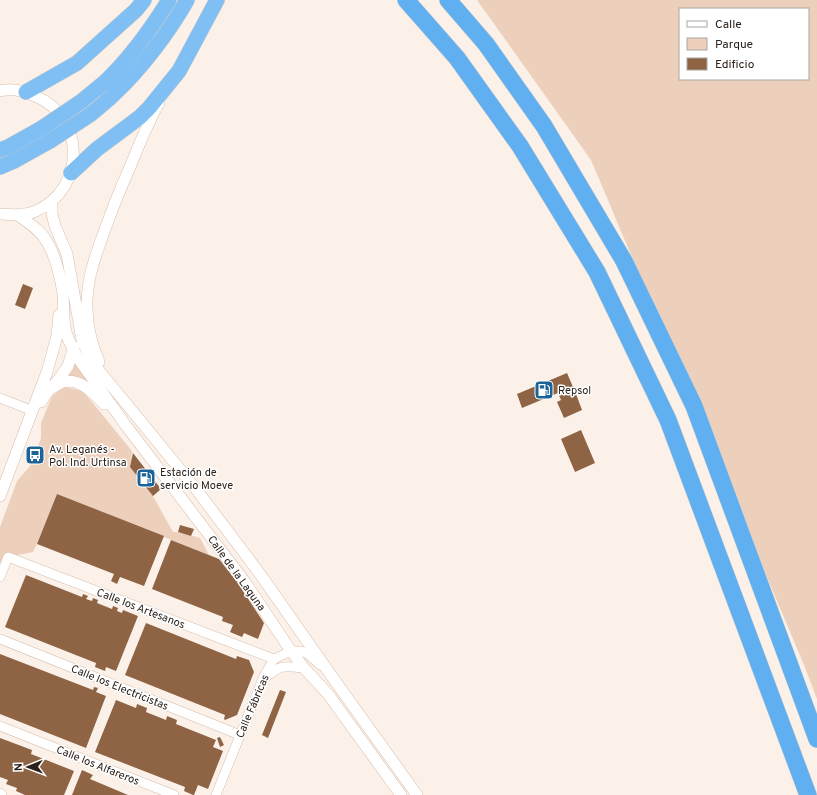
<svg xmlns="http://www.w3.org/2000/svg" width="817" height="795" font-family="Overpass,sans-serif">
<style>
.green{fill:#edd0bb;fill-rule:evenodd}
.building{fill:#8e6445}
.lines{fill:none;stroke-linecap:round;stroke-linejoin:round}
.minor-casing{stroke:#d7bdab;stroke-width:10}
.tertiary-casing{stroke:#d7bdab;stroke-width:12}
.trunk-casing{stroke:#d0cecd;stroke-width:16}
.motorway-casing{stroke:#d0cecd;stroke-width:18}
.minor{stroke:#fff;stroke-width:9}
.tertiary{stroke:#fff;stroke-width:11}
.trunk{stroke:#80bff3;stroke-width:15}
.motorway{stroke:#60aff0;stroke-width:17}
.trunk-bridge-casing{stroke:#d0cecd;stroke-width:16;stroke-linecap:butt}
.trunk-bridge{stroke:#80bff3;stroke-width:15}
.labels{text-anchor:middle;stroke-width:3;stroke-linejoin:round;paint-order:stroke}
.poi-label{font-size:11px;fill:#2b211a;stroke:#fff;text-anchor:start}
.street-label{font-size:11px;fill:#2b211a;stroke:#fff}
</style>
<rect width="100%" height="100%" fill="#fbf1e9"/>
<!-- green -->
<path class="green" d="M477 0H817V699L804 665 591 160ZM680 9H808V79H680Z
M76 360 91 384 77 377 65 378Z
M65 387 83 391 132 451 131 465 153 496 173 532H178L200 538 209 555 57 494 37 544 33 552 8 557 0 563V527L17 481 30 466 41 438V423L52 396Z"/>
<!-- building -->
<path class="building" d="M23 284 33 288 25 309 15 305Z
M567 373 573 387 570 388 573 395 576 394 582 410 564 418 557 402 561 400 558 393 522 408 517 394Z
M581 430 595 463 575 472 561 439Z
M133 453 161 489 153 496 130 467Z
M57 494 164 536 144 586 120 577 117 584 111 581 114 574 37 544Z
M180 525 194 529 191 536 178 532Z
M171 540 219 559 237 582 264 623 258 639 244 633 242 637 230 632 233 625 222 621 223 617 152 589Z
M26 575 82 597 83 594 88 596 86 599 92 601 93 598 98 600 97 603 112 609 113 606 118 608 117 611 122 613 123 610 138 616 116 671 106 667 105 671 95 667 96 663 5 627Z
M146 623 236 659 237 656 249 660 254 672 237 715 225 720 224 719 225 715 125 675Z
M0 654 93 690 94 687 98 688 96 692 106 696 86 748 0 714Z
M280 690 286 692 268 738 262 735Z
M116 700 136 708 137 704 147 708 146 712 166 720 167 716 177 720 176 724 216 740 213 747 223 751 208 789 198 785 194 795H193L184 791 185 787 95 752Z
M220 737 224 745 220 747 217 738Z
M0 738 32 750 31 754 74 771 64 795H25L16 791 17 788 6 784 8 780 0 777Z
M82 770 93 775 90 779 128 795H72Z"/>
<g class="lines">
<defs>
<path id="minor" d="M0 398 33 411
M0 577 8 557 274 659
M0 639 240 735
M265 678C281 664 284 666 304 668
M0 726 174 795
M0 793 2 795
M216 795 264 676 274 659 291 651H301L308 654 320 665"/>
<path id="tertiary" d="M0 91C12 88 24 91 35 96 86 117 86 189 36 211 24 216 12 215 0 214
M52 201V214L55 226 67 254 82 340 87 351 96 367 152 435 196 489 260 574 333 678 417 795
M18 215C28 223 41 230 47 242 55 255 61 278 63 294 64 306 63 317 65 328 67 340 74 351 80 361L127 427 245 582 291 651 304 668 328 694 401 795
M99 362C91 343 86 321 87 300 88 276 96 254 104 232 112 210 120 189 130 167 139 145 147 124 159 103
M52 388C55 387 58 384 60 383 79 376 92 392 104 404
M41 402 48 391 59 379 68 366 74 347
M0 496 47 372 57 336 59 315"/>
<path id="trunk" d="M26 92 77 63 136 10 144 0
M82 101C90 94 98 88 106 81 131 57 151 29 169 0
M91 114C98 108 107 101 114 94 141 69 169 32 187 0
M0 150 8 147 42 128
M0 167 14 161 50 141
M71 173 97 149 140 117 149 108 179 71 217 0"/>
<path id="motorway" d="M406 0 457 58 520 146 597 272 668 420 808 795
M448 0 486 44 544 126 624 261 694 406 817 739"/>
</defs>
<!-- minor casing -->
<use href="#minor" class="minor-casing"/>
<!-- tertiary casing -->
<use href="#tertiary" class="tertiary-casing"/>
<!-- trunk casing -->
<use href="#trunk" class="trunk-casing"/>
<!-- motorway casing -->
<use href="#motorway" class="motorway-casing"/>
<!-- minor -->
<use href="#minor" class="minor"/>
<!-- tertiary -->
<use href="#tertiary" class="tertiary"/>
<!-- trunk -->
<use href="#trunk" class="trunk"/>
<!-- motorway -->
<use href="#motorway" class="motorway"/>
<defs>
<path id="trunk-bridge" d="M42 128 82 101
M50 141 91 114"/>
</defs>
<!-- trunk-bridge casing -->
<use href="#trunk-bridge" class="trunk-bridge-casing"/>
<!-- trunk-bridge -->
<use href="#trunk-bridge" class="trunk-bridge"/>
</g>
<!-- icons -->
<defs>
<symbol id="fuel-square" viewBox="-11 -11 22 22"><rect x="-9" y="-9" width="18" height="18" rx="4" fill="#1c6397" stroke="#fff"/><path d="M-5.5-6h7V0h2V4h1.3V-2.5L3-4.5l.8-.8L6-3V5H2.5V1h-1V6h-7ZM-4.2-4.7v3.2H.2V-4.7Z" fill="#fff"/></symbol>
<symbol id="bus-square" viewBox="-11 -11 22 22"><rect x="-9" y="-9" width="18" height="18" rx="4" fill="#1c6397" stroke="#fff"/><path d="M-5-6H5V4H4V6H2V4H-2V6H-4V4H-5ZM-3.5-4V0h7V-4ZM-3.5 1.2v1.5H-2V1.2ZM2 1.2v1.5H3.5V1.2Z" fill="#fff"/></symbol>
</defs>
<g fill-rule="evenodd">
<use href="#fuel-square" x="533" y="379" width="22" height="22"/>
<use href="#bus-square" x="24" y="444" width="22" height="22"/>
<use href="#fuel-square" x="135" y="467" width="22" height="22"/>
</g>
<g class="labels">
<!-- poi labels -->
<g class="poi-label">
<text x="558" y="394">Repsol</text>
<text x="49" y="453">Av. Leganés -<tspan x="49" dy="13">Pol. Ind. Urtinsa</tspan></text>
<text x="160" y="476">Estación de<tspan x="160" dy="13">servicio Moeve</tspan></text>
</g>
<!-- street labels -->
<g class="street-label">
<text transform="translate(237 573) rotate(54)" y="4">Calle de la Laguna</text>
<text transform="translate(141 608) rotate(21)" y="4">Calle los Artesanos</text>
<text transform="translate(120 687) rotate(22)" y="4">Calle los Electricistas</text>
<text transform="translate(252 706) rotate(-67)" y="4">Calle Fábricas</text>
<text transform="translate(98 765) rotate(22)" y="4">Calle los Alfareros</text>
</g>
</g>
<!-- legend -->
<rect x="679" y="8" width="130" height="72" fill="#ffffff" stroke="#aaa6a3"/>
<rect x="687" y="21" width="20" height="6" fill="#ffffff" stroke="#aaa6a3"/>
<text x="715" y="28" font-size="12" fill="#2b211a">Calle</text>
<rect x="687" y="38" width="20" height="12" fill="#edd0bb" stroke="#aaa6a3"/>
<text x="715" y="48" font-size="12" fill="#2b211a">Parque</text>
<rect x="687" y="58" width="20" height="12" fill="#8e6445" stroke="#aaa6a3"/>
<text x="715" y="68" font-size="12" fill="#2b211a">Edificio</text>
<!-- north arrow -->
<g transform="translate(28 767) rotate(269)" stroke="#ffffff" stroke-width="3" paint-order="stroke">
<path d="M0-3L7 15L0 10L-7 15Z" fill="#2b211a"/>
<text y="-6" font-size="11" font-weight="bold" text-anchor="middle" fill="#2b211a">N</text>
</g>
</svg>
